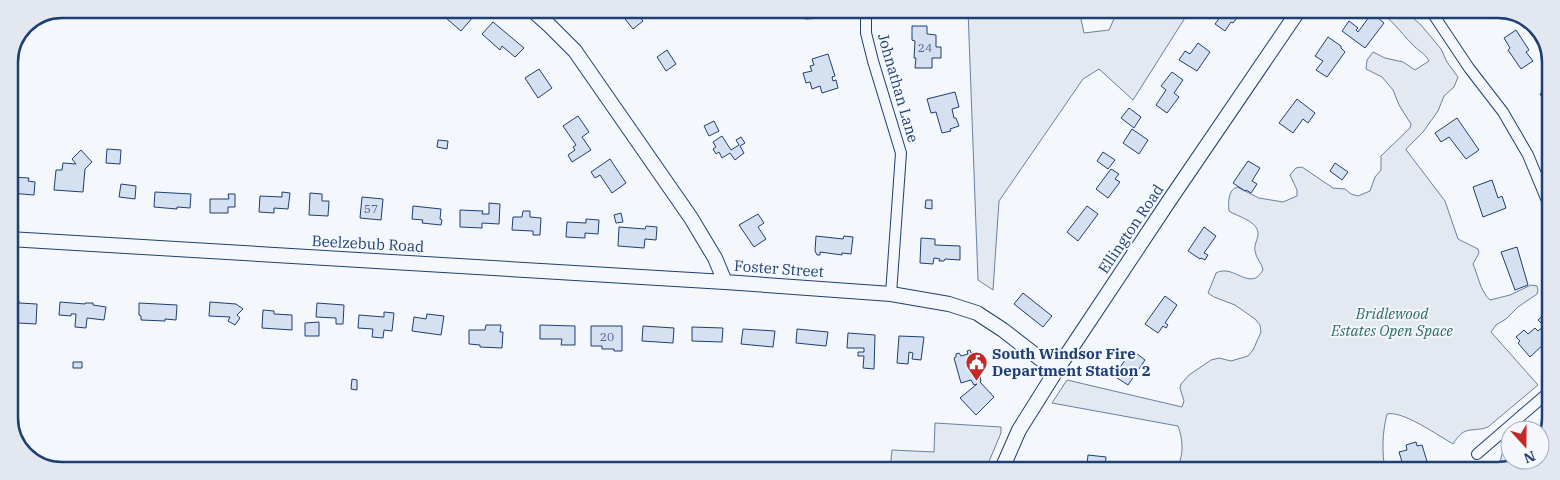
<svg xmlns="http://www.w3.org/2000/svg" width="1560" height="480" font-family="'IBM Plex Serif',serif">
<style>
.green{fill:#e3e9f0;stroke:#687fa3}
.building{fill:#d5e0f0;stroke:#1d3f73}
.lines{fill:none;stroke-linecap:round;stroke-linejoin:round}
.street-casing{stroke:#1d3f73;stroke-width:12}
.secondary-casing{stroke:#1d3f73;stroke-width:16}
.street{stroke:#f4f7fb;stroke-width:10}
.secondary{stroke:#f4f7fb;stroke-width:14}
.labels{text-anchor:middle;stroke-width:4;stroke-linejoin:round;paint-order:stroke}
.number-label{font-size:12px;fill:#4b6792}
.street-label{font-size:15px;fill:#1d3f73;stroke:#f4f7fb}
.park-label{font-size:15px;font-style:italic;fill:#2c6c60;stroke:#f4f7fb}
.poi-label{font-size:15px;font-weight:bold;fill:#1d3f73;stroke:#f4f7fb;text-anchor:start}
.rim{fill:none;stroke:#1d3f73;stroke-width:2.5}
</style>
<rect width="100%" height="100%" fill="#f4f7fb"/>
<!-- green -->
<path class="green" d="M968 10H1079L1084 33 1109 30 1118 10H1190L1133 100 1099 69 1083 79 999 201 993 290 978 280Z
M1377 10 1405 11 1421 25 1441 49 1447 62 1458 77 1454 87 1444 96 1438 111 1423 132 1406 149 1407 151 1445 201 1458 239 1478 249 1479 253 1473 264C1478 275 1480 291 1490 300L1510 295 1531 285 1537 286 1538 290 1537 294 1518 307 1506 319 1496 325 1491 332 1538 385 1488 427C1472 433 1465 424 1453 444 1439 436 1402 410 1387 414 1382 434 1382 451 1385 471H1174C1185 459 1183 439 1178 426L1052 403 1067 380 1182 407 1184 401 1180 388 1181 384 1189 375 1211 360 1219 358 1231 361 1248 356 1253 350 1261 332 1260 325 1255 319 1235 305 1214 297 1208 293 1216 273C1234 263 1250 293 1263 270 1262 263 1256 259 1255 251 1254 245 1257 241 1258 235 1259 221 1238 217 1229 211 1228 203 1228 190 1237 187L1259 198 1283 202 1297 196V190L1290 175 1296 168 1302 167 1333 188 1345 189 1351 194 1358 196 1370 191 1375 177 1381 170V156L1410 128 1411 124 1399 105 1393 90 1382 77 1366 69 1367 60 1373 52 1385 58 1403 62 1415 70 1429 61C1425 53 1417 50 1412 44 1399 31 1393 20 1377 10Z
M935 423 1001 427V433L985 471 890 470 892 450 934 452Z
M1508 442 1510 445V460H1530L1495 471C1503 462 1500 450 1508 442Z"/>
<!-- building -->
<path class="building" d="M441 9H466L474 16 461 31 439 12Z
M627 9H634L643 21 633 29 621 14Z
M800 10H825L821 11 822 18 805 19 804 11H800Z
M1225 10H1243L1233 23 1231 22 1225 31 1215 24Z
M1484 11H1503L1490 19Z
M1372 13 1384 23 1365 48 1342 31 1349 21 1358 28 1356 30 1358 32Z
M493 22 524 48 515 57 502 46 500 50 482 34Z
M912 26H927V34L936 35V47H941V58H932V68H915L916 58H914L915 41 912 40Z
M1516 30 1529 50 1526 52 1533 61 1521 69 1508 50 1510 48 1504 38Z
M1328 37 1341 46V48L1345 52 1327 77 1316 70 1323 61 1315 56Z
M1198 43 1210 52 1197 71 1179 60 1185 51 1190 54Z
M667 50 676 64 666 71 657 57Z
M828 54 835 76 832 77 833 81 836 80 838 88 822 93 820 86 812 89 810 82 806 83 803 73 812 71 810 66 814 65 812 59Z
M539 69 552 88 538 98 525 78Z
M1172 72 1183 80 1174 93 1179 97 1167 113 1156 105 1166 90 1161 86Z
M1551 86V110L1540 94Z
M955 92 959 107 952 109 954 118H956L959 126 950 129 951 131 942 133 936 112 931 113 927 99Z
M1297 99 1315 113 1308 123 1303 119 1293 133 1279 123Z
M1129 108 1141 117 1134 128 1121 118Z
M578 116 589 132 582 137 591 150 572 162 568 155 575 150 573 147 576 145 563 126Z
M1457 118 1479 150 1466 159 1449 137 1441 142 1435 133Z
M714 121 719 131 709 136 704 126Z
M1132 129 1148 140 1139 154 1123 143Z
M722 136 731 150 739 145 736 140 741 137 745 143 740 146 744 153 735 160 730 153 722 158 719 152 716 154 713 149 716 147 713 142Z
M438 140 448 141 447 149 437 147Z
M107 149 121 150 120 164 106 163Z
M81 150 92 162 85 169 83 192 54 190 56 170H62L63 163 76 164 72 159Z
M1103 152 1115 160 1108 169 1097 161Z
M610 159 626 183 612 193 600 175 595 178 591 172Z
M1248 161 1260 168 1252 181 1257 184 1251 193 1246 190 1245 191 1233 183Z
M1335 163 1348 172 1342 180 1330 171Z
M9 167H13L12 177 29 178 28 181 35 182 34 195 9 193Z
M1111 169 1119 174 1115 179 1120 182 1108 198 1096 189Z
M1492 180 1498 198 1502 196 1506 208 1483 217 1473 187Z
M121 184 136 186 135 199 119 197Z
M155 192 191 194 190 208 177 207V209L154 207Z
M282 192 290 193 288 209 274 208V213L259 212 260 196 282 197Z
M310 193 322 194V201H329L328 216 309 215Z
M228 194H235V207H228V213H210V199H229Z
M362 197 383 199 381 220 360 218Z
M926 200H932V209L925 208Z
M489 203 500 204 499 224 482 223V228L460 227V210L483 211 482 214H489Z
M413 206 441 209 440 219 442 220 441 225 422 223 423 220 412 219Z
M1087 206 1098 214 1078 241 1067 232Z
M523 211H530V217L541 218 540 235H533V231L512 230 513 217H522Z
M621 213 623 222 616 223 614 215Z
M758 214 764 223 758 227 766 239 754 247 739 225Z
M586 219 599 220 598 234 585 233V238L566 237 567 222 586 223Z
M646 226 657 227 656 240 645 239 644 248 618 246 619 227 645 229Z
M1204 227 1216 236 1204 253 1208 255 1205 260 1201 258 1200 259 1188 251Z
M816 236 843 239 844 236 853 237 851 254 842 253V255L820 252V255H817L815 251Z
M921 238 935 239V245L960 246V260L945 259 944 261H939L940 259 934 258 933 264 920 263Z
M1517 247 1528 285 1515 290 1501 252Z
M1023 293 1052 316 1043 327 1014 304Z
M1165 296 1177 305 1165 323 1168 325 1166 328 1163 326 1158 333 1145 324Z
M9 300 19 301V303L37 304 36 324 18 323V313H9Z
M60 302 85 304V303H93V305L106 307 104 320 87 318 86 328 75 327 76 314H71V316L59 315Z
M210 302 236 304 243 309 237 315 240 318 235 325 228 321 230 317 209 316Z
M139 303 177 305 176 320 165 319V321L141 320V316L139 315Z
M317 303 344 305 343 324H336V318L316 317Z
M263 310 274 311V314L292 315V330L262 328Z
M384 312 394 313 392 331 384 330 383 338 372 337 373 329 358 328 359 315 384 317Z
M1546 313 1550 317V332L1544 338 1547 341 1530 357 1518 343 1520 341 1516 337 1524 330 1528 334 1535 328 1538 331 1544 326 1538 320Z
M427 314 444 316 441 335 412 331 414 317 426 319Z
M319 322V336H305V323Z
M486 325H501L500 332H503L502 348 480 347V345L469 344V330H485Z
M540 325 575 326V345H561L562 339H540Z
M591 326H622V351H614V349H602V346H591Z
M643 326 674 328 673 343 642 341Z
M692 327 723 328 722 342 692 341Z
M743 329 775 331 773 347 741 344Z
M797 329 828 332 826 346 796 343Z
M848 333 875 335 874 369 863 368 864 356H858V352H864V348H847Z
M899 336 924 337 921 360 912 359 913 353 909 352 908 364 897 363Z
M970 350 971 353 973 352 975 355 981 381 980 382 994 397 976 415 960 398 977 384 974 385 971 380 961 383 954 358 956 357V354L959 353 961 356 968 354 967 351Z
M1132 350 1145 360 1128 385 1114 376Z
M73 362H82V368H73Z
M352 379 357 380V390L351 389Z
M1416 442 1417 446 1422 445 1430 471H1406L1411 469 1409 466 1404 468 1399 452 1407 450 1406 445Z
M1088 455 1106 457 1105 467 1087 465Z
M1089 466 1094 467V471H1069V467L1088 468Z"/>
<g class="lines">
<defs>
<path id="street" d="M866 10V33L873 61 901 153 891 294
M1431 11 1469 68 1503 112 1528 155 1550 208
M1477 454 1550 391"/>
<path id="secondary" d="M531 9 550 26 575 51 691 218 715 258 725 282 891 294 949 304 977 313 1003 330 1056 371
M9 239 725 282
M1001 471 1019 430 1056 371 1169 201 1299 10"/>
</defs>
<!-- street casing -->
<use href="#street" class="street-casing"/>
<!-- secondary casing -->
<use href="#secondary" class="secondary-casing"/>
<!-- street -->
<use href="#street" class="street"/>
<!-- secondary -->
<use href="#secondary" class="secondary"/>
</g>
<!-- icons -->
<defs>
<symbol id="civic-pin" viewBox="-11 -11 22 30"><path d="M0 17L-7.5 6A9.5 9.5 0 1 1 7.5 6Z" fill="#c62828" stroke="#f4f7fb"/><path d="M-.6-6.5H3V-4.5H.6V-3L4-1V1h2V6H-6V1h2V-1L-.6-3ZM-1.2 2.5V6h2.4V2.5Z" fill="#fff"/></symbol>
</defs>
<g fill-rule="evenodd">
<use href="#civic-pin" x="964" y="350" width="25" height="34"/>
</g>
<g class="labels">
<!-- number labels -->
<g class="number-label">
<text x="925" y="52">24</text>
<text x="371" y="213">57</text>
<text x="607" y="341">20</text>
</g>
<!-- street labels -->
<g class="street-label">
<text transform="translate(898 88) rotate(74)" y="5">Johnathan Lane</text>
<text transform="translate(1131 229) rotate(-56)" y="5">Ellington Road</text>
<text transform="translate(368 244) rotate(3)" y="5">Beelzebub Road</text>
<text transform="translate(779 269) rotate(4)" y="5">Foster Street</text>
</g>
<!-- park labels -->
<g class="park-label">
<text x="1392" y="319">Bridlewood<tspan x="1392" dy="17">Estates Open Space</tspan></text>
</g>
<!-- poi labels -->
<g class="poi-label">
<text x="992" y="359">South Windsor Fire<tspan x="992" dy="17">Department Station 2</tspan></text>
</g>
</g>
<!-- crop -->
<path d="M0 0H1560V480H0ZM62 18H1498A44 44 0 0 1 1542 62V418A44 44 0 0 1 1498 462H62A44 44 0 0 1 18 418V62A44 44 0 0 1 62 18Z" fill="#e3e8f0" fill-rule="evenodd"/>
<path class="rim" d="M62 18H1498A44 44 0 0 1 1542 62V418A44 44 0 0 1 1498 462H62A44 44 0 0 1 18 418V62A44 44 0 0 1 62 18Z"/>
<!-- north arrow -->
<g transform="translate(1525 445) rotate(159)"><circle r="24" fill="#f4f7fb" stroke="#9eadc5"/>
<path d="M0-4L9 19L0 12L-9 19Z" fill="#c62828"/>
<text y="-8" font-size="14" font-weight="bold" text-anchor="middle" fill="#1d3f73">N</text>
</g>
</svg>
